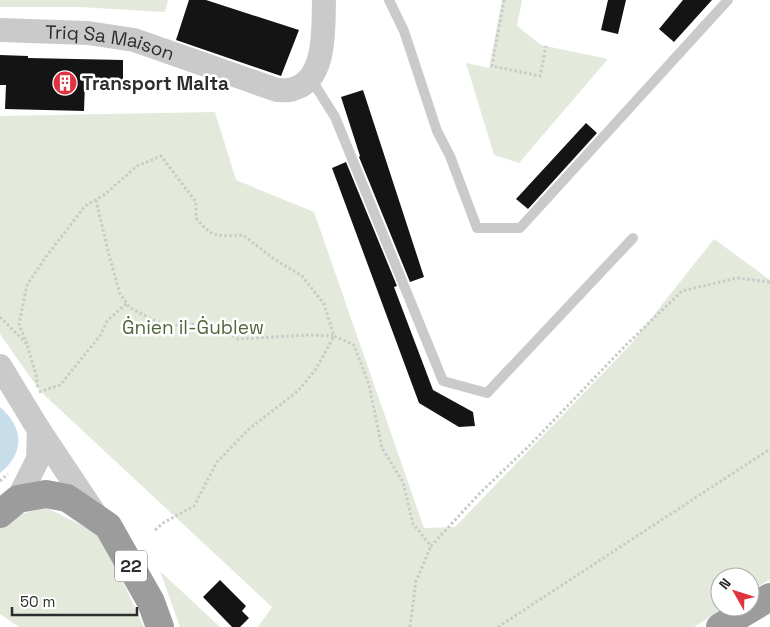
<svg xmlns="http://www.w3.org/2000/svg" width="770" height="627" font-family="'Space Grotesk',sans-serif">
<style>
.green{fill:#e3eadb}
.water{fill:#c7ddea}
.building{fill:#141414}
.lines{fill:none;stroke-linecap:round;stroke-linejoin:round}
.path{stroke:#cacaca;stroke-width:3;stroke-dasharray:2.5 2.5;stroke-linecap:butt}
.service{stroke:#cacaca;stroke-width:10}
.tertiary{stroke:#cacaca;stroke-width:24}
.trunk{stroke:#9c9c9c;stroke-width:28}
.labels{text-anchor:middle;stroke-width:5;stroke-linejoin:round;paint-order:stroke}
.shield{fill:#fff;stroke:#6c6c6c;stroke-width:1}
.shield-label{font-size:18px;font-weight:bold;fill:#2d2d2d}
.street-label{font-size:19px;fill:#2d2d2d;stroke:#fff}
.poi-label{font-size:19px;font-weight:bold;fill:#2d2d2d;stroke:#fff;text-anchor:start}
.park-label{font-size:19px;fill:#50673c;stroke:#fff}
</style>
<rect width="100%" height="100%" fill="#fff"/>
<!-- green -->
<path class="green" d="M0 0H168L165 12 79 7H0Z
M502 0H522L517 26 541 45 608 59 519 163 494 155 466 63 489 68Z
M215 112 236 180 314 212 424 528 455 527 630 345 714 239 770 280V579L750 592V577H720V607H726L694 627H258L272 607 40 391 0 334V116Z
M45 507 99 534 109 552 144 627H19L0 614V528L14 516Z
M160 571 220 627H180Z"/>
<!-- water -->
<path class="water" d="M0 407C24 428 25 453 0 473Z"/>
<!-- building -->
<path class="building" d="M189 0H206L299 30 281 76 176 40Z
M608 0H626L618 34 601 30Z
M683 0H712L674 42 659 29Z
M0 55 28 56V58L123 60V84L85 83 84 111 5 109 6 85H0Z
M363 90 424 277 410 282 359 157 360 156 341 97Z
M586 123 597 133 528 209 516 199Z
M346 162 397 286 394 287 433 390 473 412 475 426 459 427 419 403 332 168Z
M220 580 246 606 242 611 249 618 240 627H232L203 597Z"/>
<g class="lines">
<!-- path -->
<path class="path" d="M504 0 492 66 540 76 546 46
M96 200 109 255 120 294 130 308 166 326 216 323 238 339 309 335 334 336 316 369 298 391 249 429 217 462 194 506 163 523 154 531
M0 317 27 344 36 375 38 389
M27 344 19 324 27 285 45 258 85 206 104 195 137 166 161 156 196 202V218C213 239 218 236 243 235L274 259 302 276 324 304 334 336 354 345 369 385 382 448 403 482 413 524 431 546 480 493 529 446 626 345 682 291 737 278 770 282
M39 392 60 385 100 336 107 321 127 303
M0 481 8 474
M410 627 416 581 431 546
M498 627 770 449"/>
<!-- service -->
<path class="service" d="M389 0 404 31 437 131 450 156 477 228H520L728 0
M311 79 335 117 443 381 487 393 633 238"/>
<!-- tertiary -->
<g class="tertiary">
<path id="s1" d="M0 30 88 33 134 40 277 90C282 90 288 91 293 89 327 80 323 28 324 0"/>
<path d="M0 366 39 430 95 514"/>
<path d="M18 499 38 459 39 430"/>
</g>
<!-- trunk -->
<path class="trunk" d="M0 514 18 499 46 494 67 498 108 526 151 602 160 627
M720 627 770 597"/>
</g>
<!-- icons -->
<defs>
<symbol id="building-disc" viewBox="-11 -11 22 22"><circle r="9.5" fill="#e03340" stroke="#fff"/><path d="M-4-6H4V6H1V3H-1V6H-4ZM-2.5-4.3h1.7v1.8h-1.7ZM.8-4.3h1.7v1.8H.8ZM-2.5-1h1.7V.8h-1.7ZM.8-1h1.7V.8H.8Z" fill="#fff"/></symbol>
</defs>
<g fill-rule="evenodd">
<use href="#building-disc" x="51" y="69" width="28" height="28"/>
</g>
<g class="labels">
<!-- shield labels -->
<rect class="shield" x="115" y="550.5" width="32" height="31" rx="4"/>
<g class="shield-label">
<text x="131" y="572">22</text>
</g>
<!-- street labels -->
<g class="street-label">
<text dy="7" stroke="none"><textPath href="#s1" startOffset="111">Triq Sa Maison</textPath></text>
</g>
<!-- poi labels -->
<g class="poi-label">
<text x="82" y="90">Transport Malta</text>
</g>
<!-- park labels -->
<g class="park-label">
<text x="193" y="334">Ġnien il-Ġublew</text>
</g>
</g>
<!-- north arrow -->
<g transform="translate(735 592) rotate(309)"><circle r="24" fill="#ffffff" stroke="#ababab"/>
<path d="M0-4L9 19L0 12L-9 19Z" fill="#e03340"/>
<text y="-8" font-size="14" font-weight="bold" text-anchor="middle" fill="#2d2d2d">N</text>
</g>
<!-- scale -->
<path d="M12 607v8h125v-8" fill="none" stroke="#2d2d2d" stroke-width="2.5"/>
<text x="20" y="607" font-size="15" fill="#2d2d2d" stroke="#ffffff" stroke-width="4" paint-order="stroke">50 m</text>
</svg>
